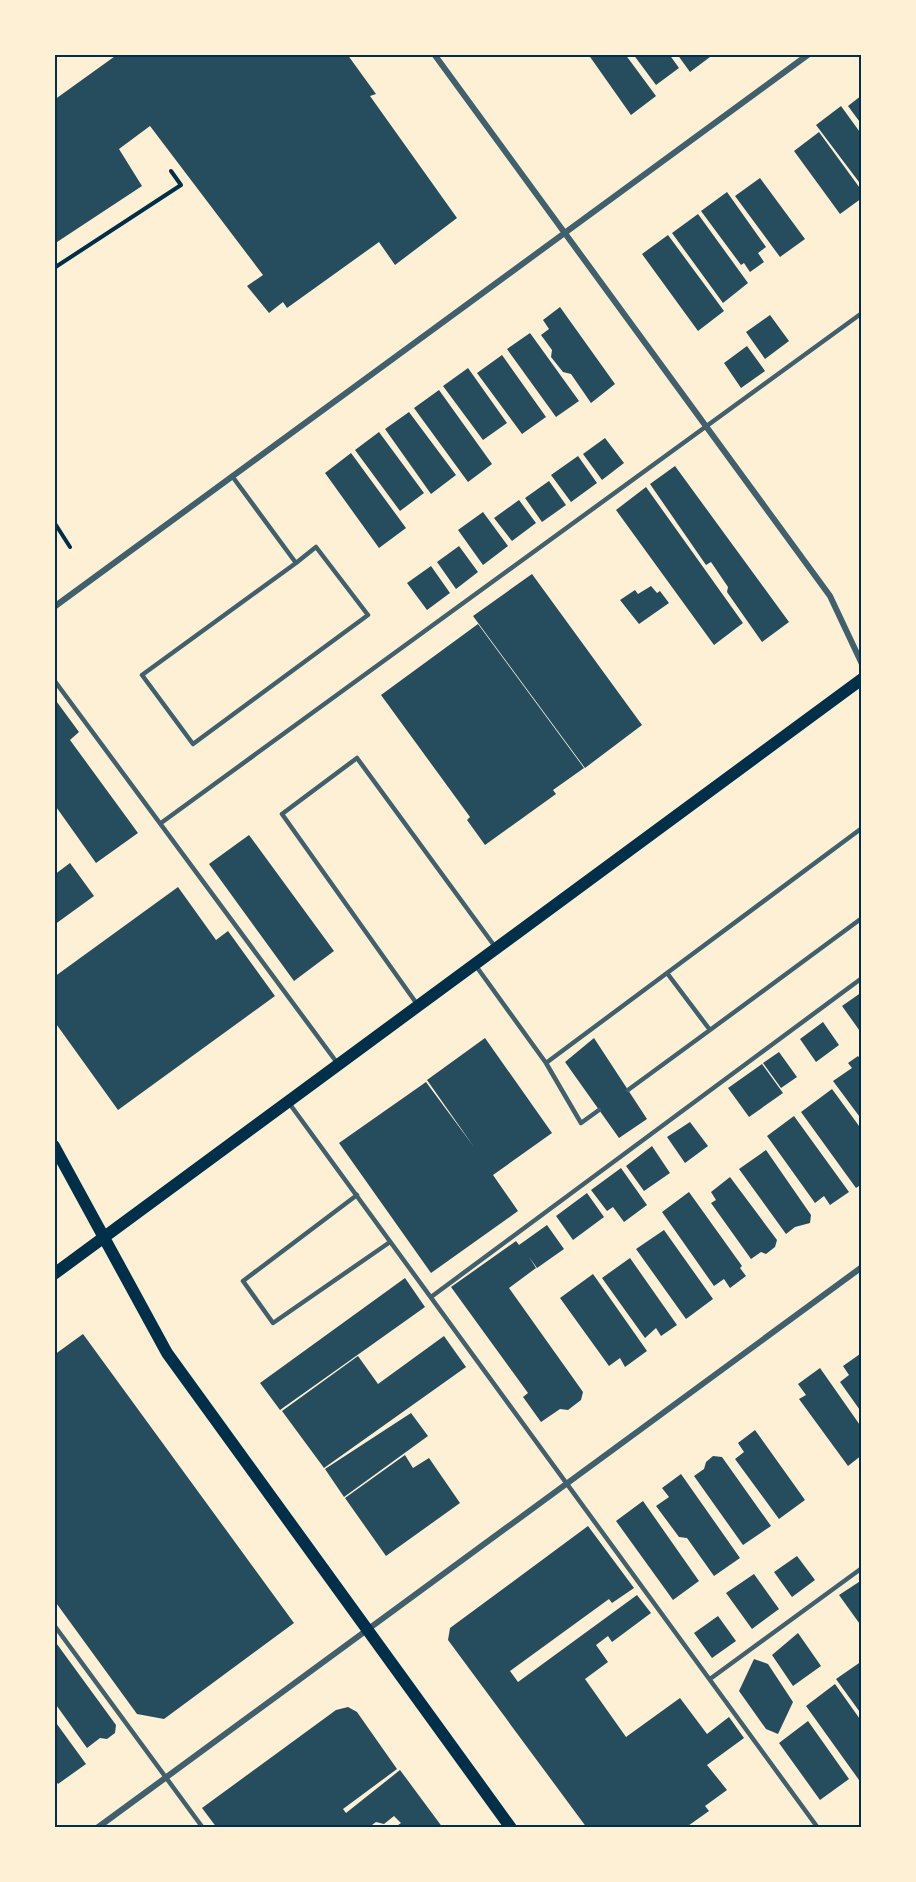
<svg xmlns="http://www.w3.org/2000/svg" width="916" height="1882" font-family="Figtree,sans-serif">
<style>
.building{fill:#264d5e}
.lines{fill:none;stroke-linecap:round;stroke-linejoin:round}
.path{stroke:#003049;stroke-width:4}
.service{stroke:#3f606c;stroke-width:4.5}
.minor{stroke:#3f606c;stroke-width:6}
.secondary{stroke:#003049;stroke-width:12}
.neatline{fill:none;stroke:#003049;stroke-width:2}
</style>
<rect width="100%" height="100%" fill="#fdf0d5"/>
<!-- building -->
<path class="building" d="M118 54H347L376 94 370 96 457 218 395 265 379 242 287 308 283 302 269 313 247 286 263 275 150 126 119 149 142 186 54 244V100Z
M588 54H625L656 96 631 115Z
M633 54H669L679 68 656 85Z
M677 54H714L690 72Z
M862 95V125L848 106Z
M841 106 862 135V186L816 125Z
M819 132 862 191V198L840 214 794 151Z
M760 178 805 239 780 257 735 196Z
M727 192 766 247 758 253 764 262 750 272 744 263 741 265 701 211Z
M698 214 748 283 723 303 672 233Z
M668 235 724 311 698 331 642 254Z
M560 307 615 384 591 403 571 374 563 372 551 357 552 350 541 335 549 329 543 320Z
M770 315 789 341 765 359 746 332Z
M530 333 579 401 556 417 507 349Z
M747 346 765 371 741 388 724 363Z
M502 355 546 417 522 434 477 373Z
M468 368 507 423 483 440 443 386Z
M439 390 492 464 468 482 414 408Z
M409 412 456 475 431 494 385 429Z
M379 432 424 493 400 511 355 450Z
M605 438 624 463 602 480 583 454Z
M351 453 406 528 379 548 325 473Z
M578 456 597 483 571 502 551 475Z
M675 466 789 622 762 642 727 592 728 587 711 562 706 565 650 484Z
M549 481 566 505 542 522 525 498Z
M646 487 743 623 714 645 616 510Z
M519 500 536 523 512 541 494 518Z
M483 512 508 546 483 565 458 530Z
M459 546 478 572 456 589 437 562Z
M431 566 450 593 427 610 407 583Z
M532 574 642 725 585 768 473 616Z
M651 586 657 593 660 591 669 603 639 624 620 600 635 590 638 594Z
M478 624 584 768 553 790 556 794 485 845 467 820 470 817 381 695Z
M54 698 79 732 70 740 138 833 96 863 54 804Z
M249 835 334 951 294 981 209 864Z
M70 863 94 896 54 925V875Z
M178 887 216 940 228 931 275 996 118 1110 54 1021V977Z
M862 992V1034L842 1006Z
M823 1022 839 1045 816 1062 800 1039Z
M485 1038 552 1133 493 1175 518 1211 431 1273 339 1143 426 1082 474 1147 427 1080Z
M594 1038 647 1119 619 1138 565 1062Z
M779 1052 797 1077 781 1088 763 1063Z
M858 1056 862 1061V1120L833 1081 852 1068 848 1063Z
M762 1064 783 1093 749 1117 728 1088Z
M832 1089 862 1130V1184L856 1188 801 1112Z
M794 1116 849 1192 830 1205 824 1196 815 1203 767 1136Z
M690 1122 708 1146 685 1163 667 1137Z
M652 1146 670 1173 644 1191 626 1166Z
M766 1150 811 1215 810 1223 795 1227 786 1234 739 1169Z
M621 1168 647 1205 624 1222 613 1207 607 1211 591 1190Z
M730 1177 777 1240 775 1247 766 1254 761 1252 751 1259 711 1203 716 1200 711 1192Z
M689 1192 742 1266 740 1268 746 1276 730 1288 724 1279 714 1286 662 1212Z
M587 1193 604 1217 573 1240 556 1216Z
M547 1225 564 1249 537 1268 529 1257 536 1268 509 1288 583 1392 581 1400 568 1410 560 1409 541 1422 523 1397 528 1393 451 1287 516 1241 519 1245Z
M664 1230 713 1299 686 1319 636 1249Z
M630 1258 677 1325 661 1336 656 1328 645 1338 602 1278Z
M593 1274 647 1351 625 1367 620 1358 609 1366 560 1298Z
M405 1278 425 1307 280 1410 260 1383Z
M83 1334 294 1623 164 1719 137 1714 54 1600V1355Z
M444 1336 466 1367 324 1468 282 1411 358 1356 378 1384Z
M860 1354 862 1357V1413L840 1382 849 1375 843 1366Z
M820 1368 862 1428V1455L848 1466 799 1399 806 1395 798 1384Z
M411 1413 428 1436 344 1497 325 1469Z
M755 1430 805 1500 779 1519 735 1459 744 1452 738 1443Z
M405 1455 413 1468 429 1458 460 1503 386 1556 345 1498Z
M713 1456 722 1457 771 1526 743 1545 694 1476 704 1469 706 1462Z
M681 1474 740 1558 714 1576 687 1538 679 1537 656 1506 669 1497 662 1488Z
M643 1501 699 1581 673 1600 616 1521Z
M588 1526 634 1588 612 1603 609 1599 510 1671 518 1682 637 1595 651 1613 612 1642 608 1636 596 1645 608 1662 585 1679 626 1737 680 1698 707 1734 729 1717 744 1738 707 1765 727 1790 705 1806 709 1811 685 1828H587L448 1640 450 1628Z
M797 1556 815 1580 792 1597 774 1572Z
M754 1574 779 1609 752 1629 726 1593Z
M862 1580V1627L839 1595Z
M718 1616 736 1641 712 1658 694 1633Z
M798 1633 821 1666 793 1686 772 1655Z
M54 1640 116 1725 115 1733 107 1739 100 1738 87 1748 54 1702Z
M754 1659 768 1664 793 1702 778 1734 766 1729 739 1691Z
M862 1661V1715L836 1679Z
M835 1684 862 1722V1778L859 1780 806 1706Z
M348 1707 357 1712 397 1769 343 1809 346 1813 400 1770 443 1828H394L401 1823 394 1816 384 1824 376 1822 368 1828H217L202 1808 336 1710Z
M54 1720 86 1764 58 1784 54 1779Z
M808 1721 849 1779 820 1800 779 1743Z"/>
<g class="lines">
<!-- path -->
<path class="path" d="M54 268 181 185 171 171
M54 522 70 547"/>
<!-- service -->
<path class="service" d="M232 476 296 563 142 675 193 744 368 615 316 547 296 563
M54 680 338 1064
M161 823 862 313
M862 828 667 973 710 1030 862 918
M476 966 546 1063 667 973
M417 1004 282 814 357 758 496 948
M546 1063 581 1123 599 1110
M628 1090 710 1030
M289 1103 818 1828
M357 1195 243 1281 273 1323 390 1242
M431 1297 862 978
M54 1625 203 1828
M710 1679 862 1568"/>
<!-- minor -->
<path class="minor" d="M434 54 830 596 862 664
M54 607 809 54
M97 1828 862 1267"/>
<!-- secondary -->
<path class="secondary" d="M54 1146 167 1353 511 1828
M54 1274 862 679"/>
</g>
<!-- border -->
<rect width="916" height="1882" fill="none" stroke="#fdf0d5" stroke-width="111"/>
<rect x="56" y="56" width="804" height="1770" class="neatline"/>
</svg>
